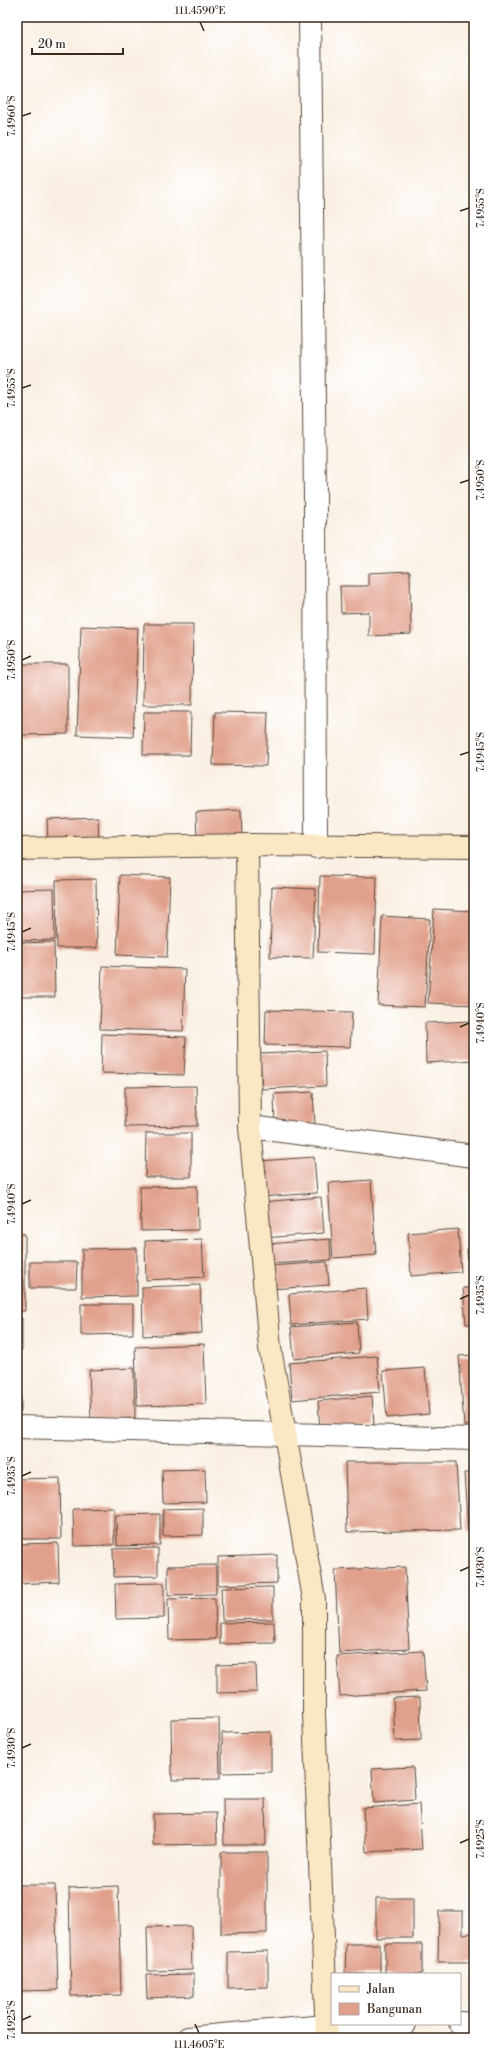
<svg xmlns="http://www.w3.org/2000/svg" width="491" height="2055" font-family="'Libre Bodoni',serif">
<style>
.building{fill:#e1a08b}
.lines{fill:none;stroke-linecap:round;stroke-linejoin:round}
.street-casing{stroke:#58483c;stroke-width:24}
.secondary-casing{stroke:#58483c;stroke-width:24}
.street{stroke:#fff;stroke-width:22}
.secondary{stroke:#fae7c3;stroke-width:22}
.ticks{fill:none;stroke:#3b2a1e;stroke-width:1.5}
.neatline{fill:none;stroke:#3b2a1e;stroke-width:1.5}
.ticks-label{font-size:10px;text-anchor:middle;fill:#3b2a1e}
</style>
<rect width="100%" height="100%" fill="#fff"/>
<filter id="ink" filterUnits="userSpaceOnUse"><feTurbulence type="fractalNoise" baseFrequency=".025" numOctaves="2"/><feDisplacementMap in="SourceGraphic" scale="8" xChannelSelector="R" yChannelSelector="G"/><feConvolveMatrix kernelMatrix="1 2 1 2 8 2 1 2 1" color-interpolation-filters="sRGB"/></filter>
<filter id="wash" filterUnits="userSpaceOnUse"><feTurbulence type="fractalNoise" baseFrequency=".012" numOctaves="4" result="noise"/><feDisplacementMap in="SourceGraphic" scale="16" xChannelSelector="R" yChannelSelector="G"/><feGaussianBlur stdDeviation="0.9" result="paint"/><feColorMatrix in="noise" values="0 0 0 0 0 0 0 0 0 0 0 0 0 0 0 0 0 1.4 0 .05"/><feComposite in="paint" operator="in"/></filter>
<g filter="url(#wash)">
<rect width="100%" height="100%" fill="#f9f0e3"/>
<g id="blocks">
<!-- building -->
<path class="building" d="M410 571 411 634 369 636V612L341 613 340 586H368V573Z
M144 624H193L192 705H143Z
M81 626 138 628 133 737 77 735Z
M19 664H68V734L19 735Z
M144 712H191L190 755H143Z
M215 712 268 713 266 766 213 765Z
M241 810 242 837 197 840 196 812Z
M98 817 99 842 48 845 47 819Z
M120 875 170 877 167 957 117 955Z
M320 876 377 877 375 954 318 952Z
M96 879 97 948H57L56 880Z
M272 887 316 889 313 958 270 957Z
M54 889 55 940 17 941V890Z
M434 909 474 911V1005L428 1003Z
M382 916 430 919 425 1007 378 1005Z
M54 942 55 997H17V943Z
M102 966 185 969 183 1031 100 1029Z
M266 1010 352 1012 350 1047 265 1045Z
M474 1021V1060L426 1063 425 1023Z
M102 1034 186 1037 184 1075 101 1073Z
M325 1051 326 1086 262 1089 260 1054Z
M196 1086 197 1126 125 1127V1087Z
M313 1092 315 1125 275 1127 274 1094Z
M146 1133H191V1177H145Z
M314 1157 317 1193 261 1197 259 1161Z
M371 1180 376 1255 333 1258 328 1183Z
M197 1186 198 1230 141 1231 140 1187Z
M321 1197 324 1233 264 1238 261 1202Z
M458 1229 461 1272 411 1276 408 1233Z
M17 1234H25V1311H17Z
M202 1239 204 1277 146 1280 145 1241Z
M330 1239 331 1260 270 1264 268 1244Z
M137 1248V1296L82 1297V1249Z
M467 1249H474V1282L469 1283Z
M30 1262H77L76 1288H30Z
M327 1262 329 1285 272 1289 270 1266Z
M200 1285 202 1333 143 1336 142 1287Z
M366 1288 368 1319 291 1325 289 1294Z
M463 1288H474V1324H466Z
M81 1304H133V1334L81 1335Z
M17 1318H22V1350H17Z
M357 1322 359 1353 294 1359 291 1327Z
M204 1344 206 1404 137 1406 135 1347Z
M474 1355V1425L464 1426 459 1356Z
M17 1356H21V1412H17Z
M377 1356 380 1392 292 1400 289 1363Z
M134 1368 135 1418 91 1420 89 1370Z
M425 1368 429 1414 387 1418 383 1371Z
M372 1396 374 1425 320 1430 318 1401Z
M345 1462H456L460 1530 347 1532Z
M205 1469 206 1502 163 1503 162 1470Z
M464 1473H474V1531L468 1532Z
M60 1478 61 1539H17V1479Z
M114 1508V1545L74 1546 73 1509Z
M203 1508V1535L163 1536V1509Z
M160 1514V1545L117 1546 116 1515Z
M58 1543 59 1582 17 1584V1544Z
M158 1548V1576L114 1577 113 1549Z
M277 1555V1583L218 1585V1557Z
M216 1565V1594L168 1595V1566Z
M405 1567 409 1649 339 1653 335 1570Z
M164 1583V1618L116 1619 115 1584Z
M273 1587V1619L222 1620 221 1588Z
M215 1598 216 1639 169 1640 168 1599Z
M274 1622 275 1643 220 1644V1623Z
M423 1651 426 1691 340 1696 337 1656Z
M256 1664 257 1692 217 1693V1665Z
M420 1697 421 1740 395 1741 393 1698Z
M219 1718 220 1779 172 1780 171 1719Z
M271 1732V1772L222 1773V1733Z
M413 1767 415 1800 374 1803 372 1769Z
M223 1799H265L266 1845H224Z
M419 1804 422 1849 366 1852 363 1808Z
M216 1813 217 1844 153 1845V1814Z
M221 1852H267V1933L221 1934Z
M17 1885H55L58 1990 19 1991Z
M118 1886 121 1995 71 1996 69 1888Z
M376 1898H413V1938H376Z
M439 1911H463V1934L474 1933V1962H438Z
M191 1926 192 1970 148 1971 147 1927Z
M346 1944H380V1974H345Z
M385 1944H422V1974H385Z
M268 1951V1987L228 1988V1952Z
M194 1974V1996L147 1998 146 1975Z"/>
</g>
</g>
<g filter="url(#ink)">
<use href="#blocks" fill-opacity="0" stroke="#58483c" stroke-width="1"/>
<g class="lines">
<defs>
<path id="street" d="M310 17 315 496 316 847
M250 1127 474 1156
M17 1427 474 1439
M460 2023 474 2024
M188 2038 326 2026 405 2024"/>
<path id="secondary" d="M247 845 250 1127 270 1348 314 1599V1714L327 2038
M17 849 247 845 474 847"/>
</defs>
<!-- street casing -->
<use href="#street" class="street-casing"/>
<!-- secondary casing -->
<use href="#secondary" class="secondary-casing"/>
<!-- street -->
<use href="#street" class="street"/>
<!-- secondary -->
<use href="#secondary" class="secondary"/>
</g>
</g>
<!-- ticks -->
<path class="ticks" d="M200 22 204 31M22 116 31 113M460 211 469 208M22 388 31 385M460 483 469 480M22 660 31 656M460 755 469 752M22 932 31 928M460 1027 469 1023M22 1204 31 1200M460 1299 469 1295M22 1476 31 1472M460 1571 469 1567M22 1748 31 1744M460 1843 469 1839M22 2020 31 2016M195 2024 199 2033"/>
<!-- margin -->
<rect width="491" height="2055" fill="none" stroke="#fff" stroke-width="44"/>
<!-- legend -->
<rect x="331" y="1973" width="130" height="52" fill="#ffffff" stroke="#b1aaa5"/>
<rect x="339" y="1986" width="20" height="6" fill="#fae7c3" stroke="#b1aaa5"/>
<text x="367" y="1993" font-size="12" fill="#3b2a1e">Jalan</text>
<rect x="339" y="2003" width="20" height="12" fill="#e1a08b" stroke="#b1aaa5"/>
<text x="367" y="2013" font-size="12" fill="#3b2a1e">Bangunan</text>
<!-- scale -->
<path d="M32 48v6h91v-6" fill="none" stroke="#3b2a1e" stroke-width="2"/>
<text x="38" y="48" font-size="12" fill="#3b2a1e" stroke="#ffffff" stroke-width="3" paint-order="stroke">20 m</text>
<rect x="22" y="22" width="447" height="2011" class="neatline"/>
<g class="ticks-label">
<text x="200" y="14">111.4590°E</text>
<text transform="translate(11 116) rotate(-90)" y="4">7.4960°S</text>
<text transform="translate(480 208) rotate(-90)" y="4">7.4955°S</text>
<text transform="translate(11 388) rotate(-90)" y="4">7.4955°S</text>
<text transform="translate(480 480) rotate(-90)" y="4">7.4950°S</text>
<text transform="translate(11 660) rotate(-90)" y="4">7.4950°S</text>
<text transform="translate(480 752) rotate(-90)" y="4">7.4945°S</text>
<text transform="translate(11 932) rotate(-90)" y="4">7.4945°S</text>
<text transform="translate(480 1023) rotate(-90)" y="4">7.4940°S</text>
<text transform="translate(11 1204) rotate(-90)" y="4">7.4940°S</text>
<text transform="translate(480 1295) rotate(-90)" y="4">7.4935°S</text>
<text transform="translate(11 1476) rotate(-90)" y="4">7.4935°S</text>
<text transform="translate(480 1567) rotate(-90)" y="4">7.4930°S</text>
<text transform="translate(11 1748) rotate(-90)" y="4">7.4930°S</text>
<text transform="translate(480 1839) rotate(-90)" y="4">7.4925°S</text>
<text transform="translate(11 2020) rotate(-90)" y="4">7.4925°S</text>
<text x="199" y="2048">111.4605°E</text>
</g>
</svg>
